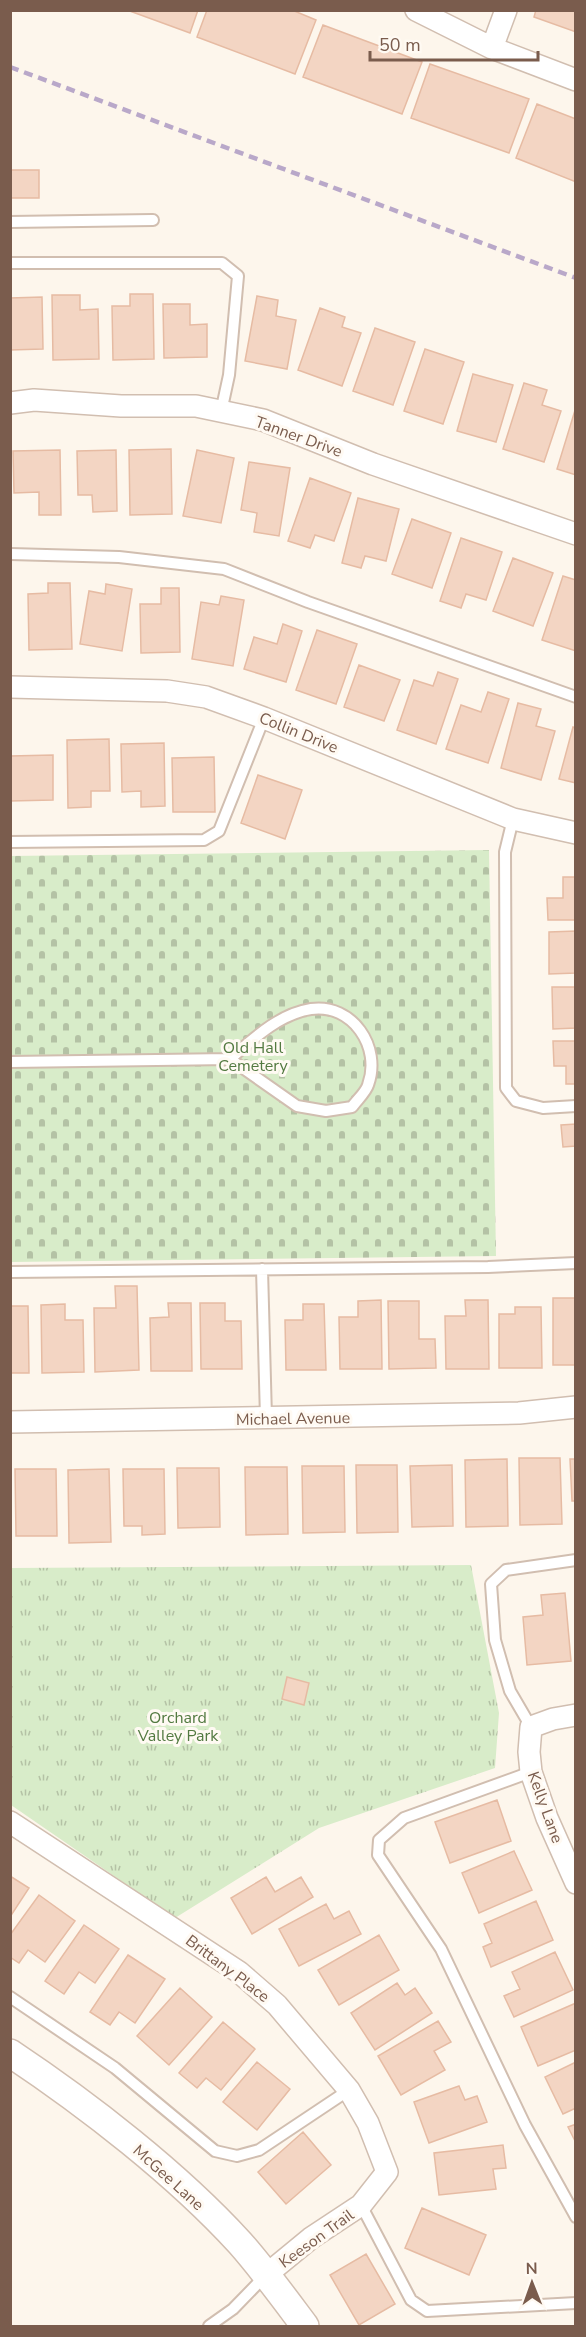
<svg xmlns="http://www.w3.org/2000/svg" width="586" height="2337" font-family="'Nunito Sans',sans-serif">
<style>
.cemetery{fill:url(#cemetery-stones)}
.park{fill:url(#park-tufts)}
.building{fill:#f3d5c3;stroke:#e6bba3;stroke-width:1.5}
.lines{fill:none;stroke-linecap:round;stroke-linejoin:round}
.service-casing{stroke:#d1beb0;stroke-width:14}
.minor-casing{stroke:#d1beb0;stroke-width:24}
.tertiary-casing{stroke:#d1beb0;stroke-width:30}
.service{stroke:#fff;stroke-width:10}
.minor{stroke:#fff;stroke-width:21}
.tertiary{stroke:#fff;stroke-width:27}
.rail{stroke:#b9a8c9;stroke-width:4.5;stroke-dasharray:9 6;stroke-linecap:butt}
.labels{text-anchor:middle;stroke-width:6;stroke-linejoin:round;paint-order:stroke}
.street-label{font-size:16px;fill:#7a5c4d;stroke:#fffaf3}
.park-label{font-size:16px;fill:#537a41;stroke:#fffaf3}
</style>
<defs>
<pattern id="cemetery-stones" width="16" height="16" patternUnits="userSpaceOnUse" patternTransform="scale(1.5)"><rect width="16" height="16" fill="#d8ecc9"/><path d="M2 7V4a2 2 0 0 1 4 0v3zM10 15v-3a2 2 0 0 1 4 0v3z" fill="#b4c2a5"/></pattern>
<pattern id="park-tufts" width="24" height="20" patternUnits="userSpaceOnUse" patternTransform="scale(1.5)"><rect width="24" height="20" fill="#d8ecc9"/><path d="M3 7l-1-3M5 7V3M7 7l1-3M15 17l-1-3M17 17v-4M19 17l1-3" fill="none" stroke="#b4c2a5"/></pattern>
</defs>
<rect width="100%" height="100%" fill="#fdf6ec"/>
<!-- cemetery -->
<path class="cemetery" d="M489 850 496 1256 11 1262 10 856Z"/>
<!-- park -->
<path class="park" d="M471 1565 499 1713 495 1768 319 1828 175 1918 11 1805 10 1568Z"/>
<!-- building -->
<path class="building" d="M127 10H198L190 33Z
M207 10H292L316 20 295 74 197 37Z
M536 10H576V32L534 17Z
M323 25 422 62 402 114 303 77Z
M430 64 529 99 509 153 411 118Z
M537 104 576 119V182L516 158Z
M10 170H39V198H10Z
M130 294H153L154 359 113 360 112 306H130Z
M52 295H80V310L98 309 99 359 53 360Z
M257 296 278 300 276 316 296 320 287 369 245 361Z
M42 297 43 349 10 350V298Z
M163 304H190V325L207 324V357L164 358Z
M320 308 345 317 342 327 361 333 342 386 298 370Z
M375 328 415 342 393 405 353 391Z
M425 349 464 362 443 424 404 411Z
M473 374 513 385 496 442 457 431Z
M524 383 547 390 542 405 561 411 544 462 503 449Z
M576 407V475L557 469Z
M171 449 172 514 130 515 129 450Z
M60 450 61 515H39V492L14 493 13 451Z
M116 450 117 511 93 512 92 495H78L77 451Z
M197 450 234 458 221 523 183 516Z
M249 462 290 468 279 536 254 532 257 513 241 510Z
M310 478 351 493 334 541 315 535 310 548 288 541Z
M358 498 399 509 386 561 365 556 361 568 342 563Z
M412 519 451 533 432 588 392 574Z
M461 538 502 552 486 600 466 594 461 608 440 601Z
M513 558 553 573 533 626 493 611Z
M563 576 576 580V651L542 640Z
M48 583H70L72 649 29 650 28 594 48 593Z
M106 584 132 589 122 651 80 644 89 591 105 594Z
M161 588H179L180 652 141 653 140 604H161Z
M221 596 244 600 233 666 192 659 201 602 219 605Z
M283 624 302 631 286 682 244 669 254 637 277 644Z
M317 630 357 644 336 704 296 690Z
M359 665 400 680 384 721 344 707Z
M438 672 458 679 436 744 397 730 414 680 433 686Z
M488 692 509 699 488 763 446 749 461 705 481 712Z
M518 703 541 709 536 726 555 731 541 780 501 768Z
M573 727 576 728V783L559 779Z
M109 739 110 791H91V807L68 808 67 740Z
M164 743 165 806 141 807V791L122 792 121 744Z
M53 755V800L10 801V756Z
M214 757 215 812H173L172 758Z
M258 775 302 790 285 839 241 823Z
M563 877H576V920H548L547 898H563Z
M576 931V973L549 974V932Z
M552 987H576V1028L553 1029Z
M553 1041H576V1084H566V1066H554Z
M576 1124V1146L563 1147 561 1125Z
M115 1286H137L139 1370 95 1372 94 1308H116Z
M553 1298H576V1365H553Z
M381 1300 382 1369H340L339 1317H358V1301Z
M465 1300H488L489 1369H446L445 1316H466Z
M388 1301H419V1339H435L436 1368 389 1369Z
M168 1303H191L192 1371H151L150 1318 169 1317Z
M200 1303H225V1321H241L242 1369H201Z
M65 1304V1320H83L84 1372 42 1373 41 1305Z
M303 1304H324L326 1370H286L285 1320H303Z
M10 1306H28L29 1373H10Z
M515 1307H541L542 1368H499V1314H515Z
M519 1458H560L562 1524 520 1525Z
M507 1459 508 1526 466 1527 465 1460Z
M570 1459H576V1501H572Z
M356 1465H397L398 1532 357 1533Z
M452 1465 453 1526 412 1527 410 1466Z
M302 1466H344L345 1532 303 1533Z
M245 1467H287L288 1534 246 1535Z
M177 1468H219L220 1527 178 1528Z
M15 1469H56L57 1536H16Z
M109 1469 111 1542 69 1543 68 1470Z
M123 1469H164L165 1534 142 1535V1526H124Z
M565 1593 571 1661 527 1665 523 1617 543 1615 541 1595Z
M287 1677 309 1683 304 1705 282 1699Z
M497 1800 511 1841 450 1863 435 1822Z
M514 1851 532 1890 479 1913 462 1873Z
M10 1876 29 1888 10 1917Z
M266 1877 275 1892 301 1877 313 1897 252 1934 231 1898Z
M39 1895 75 1921 45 1962 28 1950 19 1963 10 1957V1935Z
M536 1901 553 1940 491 1967 483 1947 492 1943 484 1924Z
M326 1904 334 1919 349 1911 361 1934 299 1966 279 1929Z
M84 1925 119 1949 95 1983 79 1972 64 1994 45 1981Z
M379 1935 399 1970 339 2005 318 1970Z
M555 1952 573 1990 514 2017 504 1996 520 1989 512 1972Z
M128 1955 165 1979 135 2023 119 2012 110 2025 90 2012Z
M397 1983 405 1995 415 1988 432 2013 375 2050 351 2013Z
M180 1988 212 2017 169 2065 137 2036Z
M576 2003V2050L538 2066 521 2027Z
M438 2021 451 2042 434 2051 445 2070 401 2095 378 2056Z
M223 2022 255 2049 221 2090 206 2078 197 2088 179 2073Z
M257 2062 290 2089 257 2130 223 2102Z
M576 2062V2108L563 2114 545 2077Z
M459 2086 465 2100 477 2096 487 2122 429 2143 414 2102Z
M576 2124V2143L568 2127Z
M303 2132 331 2165 286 2204 258 2172Z
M503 2145 506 2168 493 2169 496 2189 439 2195 434 2153Z
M422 2208 486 2235 469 2275 405 2248Z
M366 2254 395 2304 359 2325 330 2275Z"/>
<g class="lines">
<defs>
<path id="service" d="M10 222 153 220
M10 263H222L238 276 229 375 221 412
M10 554 119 557 224 569 308 602 576 697
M513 819 505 852 506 1088 516 1101 543 1108 576 1106
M10 842 204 840 219 831 264 718
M10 1062 230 1059 297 1106 326 1111 352 1107C357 1100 366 1092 368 1085 382 1047 352 1003 311 1009 279 1014 253 1039 230 1059
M262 1269 266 1418
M10 1272 488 1267 576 1263
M531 1727 510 1691 495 1640 491 1584 506 1570 576 1560
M531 1772 404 1818 379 1840 378 1855 441 1949 525 2125 576 2217
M10 1997 115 2068 215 2151 237 2156 259 2150 349 2090
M361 2205 411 2300 427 2311 576 2303
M209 2326 233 2309 266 2275"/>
<path id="minor" d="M416 10 492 48 576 80
M492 48 506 10
M10 403 34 400 121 406H196L263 420 373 464 576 534
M10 687 167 691 206 697 264 718 513 819 576 833
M10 1422 519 1413 576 1407
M576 1715 553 1719 531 1727 529 1752 531 1772 547 1818 576 1883
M10 1822 239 1972 277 2005 349 2090 368 2123 387 2172 361 2205 311 2238 266 2275"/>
<path id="tertiary" d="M10 2053C88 2105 177 2174 240 2243 263 2269 284 2298 305 2326"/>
</defs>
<!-- service casing -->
<use href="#service" class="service-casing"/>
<!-- minor casing -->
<use href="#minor" class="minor-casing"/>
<!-- tertiary casing -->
<use href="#tertiary" class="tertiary-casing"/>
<!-- service -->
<use href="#service" class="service"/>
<!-- minor -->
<use href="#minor" class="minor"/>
<!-- tertiary -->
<use href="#tertiary" class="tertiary"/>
<!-- rail -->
<path class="rail" d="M10 67 576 278"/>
</g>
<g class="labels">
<!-- street labels -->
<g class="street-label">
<text transform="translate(299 436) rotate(20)" y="6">Tanner Drive</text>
<text transform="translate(299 732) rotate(22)" y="6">Collin Drive</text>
<text transform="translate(293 1418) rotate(-1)" y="6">Michael Avenue</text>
<text transform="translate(546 1807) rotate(70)" y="6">Kelly Lane</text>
<text transform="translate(228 1968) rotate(37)" y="6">Brittany Place</text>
<text transform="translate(169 2177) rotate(42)" y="6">McGee Lane</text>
<text transform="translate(316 2238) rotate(-36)" y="6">Keeson Trail</text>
</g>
<!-- park labels -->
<g class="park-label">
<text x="253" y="1053">Old Hall<tspan x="253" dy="18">Cemetery</tspan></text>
<text x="178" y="1723">Orchard<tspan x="178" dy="18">Valley Park</tspan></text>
</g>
</g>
<!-- border -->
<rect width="586" height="2337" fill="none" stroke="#7a5c4d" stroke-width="24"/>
<!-- north arrow -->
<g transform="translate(532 2283) rotate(359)" stroke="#fffaf3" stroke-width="4.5" paint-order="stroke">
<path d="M0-4.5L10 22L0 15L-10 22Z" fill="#7a5c4d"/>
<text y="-9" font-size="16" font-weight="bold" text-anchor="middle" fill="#7a5c4d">N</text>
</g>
<!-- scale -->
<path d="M370 51v9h168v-9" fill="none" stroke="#7a5c4d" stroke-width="3"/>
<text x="379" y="51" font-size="18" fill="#7a5c4d" stroke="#fffaf3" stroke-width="4.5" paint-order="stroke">50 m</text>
</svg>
